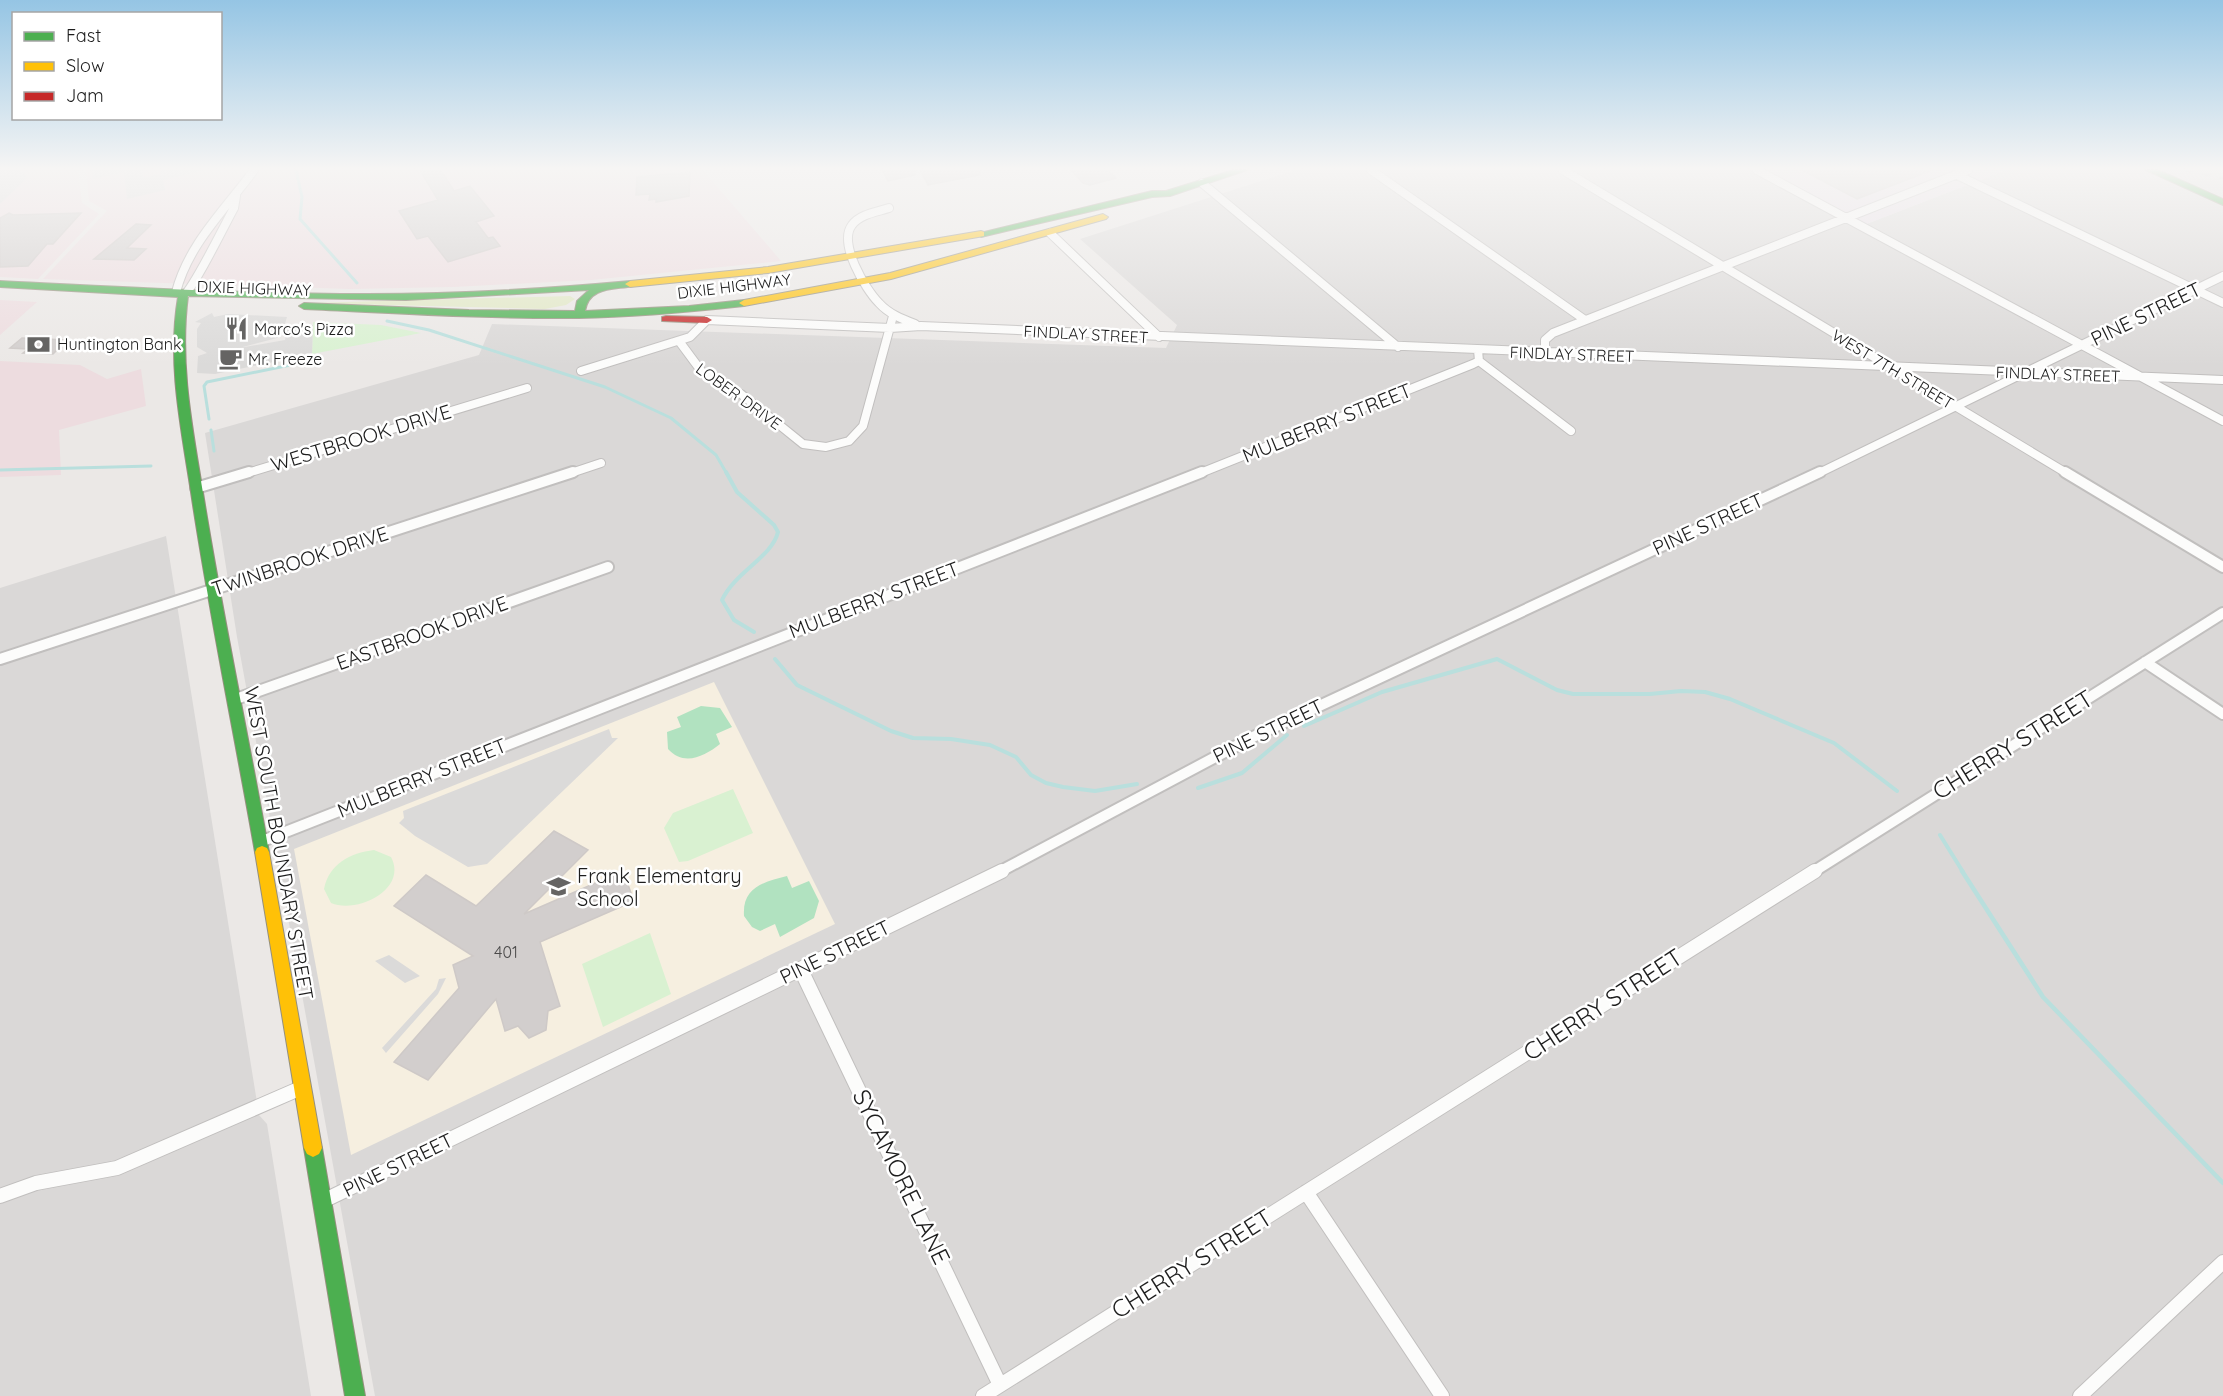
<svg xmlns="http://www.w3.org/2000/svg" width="2223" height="1396" font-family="Quicksand,sans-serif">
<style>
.residential{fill:#dad8d7}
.commercial{fill:#eddcdf}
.industrial{fill:#e8dee7}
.education{fill:#f6efe0}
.grass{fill:#e1e8c4}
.park{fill:#d9f1d1}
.pitch{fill:#b1e2c0}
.parking{fill:#dbdad9}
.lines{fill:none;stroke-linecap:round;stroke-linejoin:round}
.stream-far2{stroke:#b9dfdd;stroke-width:3}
.stream-far1{stroke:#b9dfdd;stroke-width:4}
.stream{stroke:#b9dfdd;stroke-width:4.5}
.building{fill:#d2cecd;stroke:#cec9c7;stroke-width:1.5}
.street-far2-casing{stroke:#c1bfbe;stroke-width:10}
.street-far1-casing{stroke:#c1bfbe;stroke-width:14}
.street-casing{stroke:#c1bfbe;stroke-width:16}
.fast-casing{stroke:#95907e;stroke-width:2}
.slow-casing{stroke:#95907e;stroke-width:2}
.jam-casing{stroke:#95907e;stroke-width:2}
.street-far2{stroke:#fcfcfb;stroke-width:8}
.street-far1{stroke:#fcfcfb;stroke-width:10}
.street{stroke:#fcfcfb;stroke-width:14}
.fast{fill:#4caf50;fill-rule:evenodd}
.slow{fill:#ffc107;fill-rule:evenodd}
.jam{fill:#c62828;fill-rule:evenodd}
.rail{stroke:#cac9c9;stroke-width:3;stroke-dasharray:9 9;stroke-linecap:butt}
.labels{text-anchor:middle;stroke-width:5;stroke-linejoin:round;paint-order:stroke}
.far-street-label{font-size:16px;fill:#1d1d1d;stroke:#fff}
.far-poi-label{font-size:16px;fill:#1d1d1d;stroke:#fff;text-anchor:start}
.number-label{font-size:16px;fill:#4b4a4a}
.street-label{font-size:20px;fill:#1d1d1d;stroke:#fff}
.poi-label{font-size:20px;fill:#1d1d1d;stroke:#fff;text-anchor:start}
.near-street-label{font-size:24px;fill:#1d1d1d;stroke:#fff}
</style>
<rect width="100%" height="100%" fill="#ebe8e6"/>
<!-- residential -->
<path class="residential" d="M1295 170H1750L1856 228 2006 170H2223V1396H375L237 637 205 433 479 355 492 324 1166 348 1177 325 1080 239Z
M166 536 259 1115 267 1124 311 1396H0V588Z"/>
<!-- commercial -->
<path class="commercial" d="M0 170H78L82 203 99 214 38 279 0 277Z
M86 170H703L781 261 591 280 453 287 350 289 43 279 107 211 89 201Z
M0 300 37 302 0 335Z
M0 361 80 365 107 379 141 369 146 406 59 430 61 475 0 477Z"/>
<!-- industrial -->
<path class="industrial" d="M1750 170H2006L1856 228Z"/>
<!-- education -->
<path class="education" d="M714 682 835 924 351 1155 294 849Z"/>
<!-- grass -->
<path class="grass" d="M570 296 575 299 566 305 545 309 307 303Z"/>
<!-- park -->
<path class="park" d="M313 322 381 325 421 333 312 354Z
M733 789 753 833 688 861 679 862 664 828 673 813Z
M374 850 391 857C408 889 358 914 331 903L324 889C329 864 350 853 374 850Z
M650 933 671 994 603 1027 582 964Z"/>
<!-- pitch -->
<path class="pitch" d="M701 706 720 708 732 727 716 734 720 744C705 756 684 767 668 749L667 732 681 727 677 717Z
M787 876 792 888 809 881 819 901 814 918 780 937 775 924 760 931 752 927 744 916C742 887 764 882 787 876Z"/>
<!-- parking -->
<path class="parking" d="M0 170H19L28 177 0 204Z
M92 170H144L142 171 143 178 161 174V170H205L163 180 165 190 127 199 124 172 93 179Z
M212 313 214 317 228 314 287 317 281 337 239 348 285 340 287 328 313 325 312 354 215 374 197 373 198 356 207 353 197 347V329L201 323 195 322Z
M609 729 612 738H618L487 864 468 867 415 836 399 823 404 818 403 811Z
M389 955 420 976 405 983 375 961Z
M446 978 438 994 386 1053 382 1048 436 989 439 979Z"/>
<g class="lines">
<!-- stream-far2 -->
<path class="stream-far2" d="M296 170 302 197 300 219 357 283
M387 321 429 330 605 387 671 418 716 455 727 474
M209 419 204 386 207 382 320 359
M211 430 214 451
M0 470 151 466"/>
<!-- stream-far1 -->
<path class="stream-far1" d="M726 472 737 492 774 525 778 532C772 557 735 572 722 600L734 620 754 632
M775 659 797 685 891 731 913 738 951 739 990 745 1016 757 1031 775 1046 783 1063 787 1095 791 1137 784
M1304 726 1382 692 1497 659 1557 690 1573 694H1650L1681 691 1705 692 1730 699 1834 743 1897 791
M1198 788 1242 773 1287 735
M1940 835 1963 872"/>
<!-- stream -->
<path class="stream" d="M1962 871 2043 997 2223 1183"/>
</g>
<!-- building -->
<path class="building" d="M420 170H441L454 191 470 186 494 216 476 222 488 238 493 237 500 246 448 262 428 236 417 239 399 211 438 200Z
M882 170H915V175L888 181Z
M920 170H979L980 175 928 185Z
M1071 170H1108L1116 178 1090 185 1083 183Z
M1802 170H1930V171L1857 199Z
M690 172 689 196 656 202V199L649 200 650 194 636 195 637 177Z
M9 213 13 215 81 213 53 244H47L28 266 0 267V218Z
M136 224 151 225 127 248 146 249 134 260 94 259Z
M22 338 45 339 67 340 53 354 23 353 28 349 10 348Z
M554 831 588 850 524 914 623 871 634 901 540 942 560 1006 548 1011 546 1030 529 1038 518 1026 505 1031 496 999 428 1080 394 1062 459 988 453 965 473 956 394 906 426 875 476 906Z"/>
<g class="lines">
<defs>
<path id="street-far2" d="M1371 170 1585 320
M1563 170 2068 474
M1757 170 2223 421
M1957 175 2223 303
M1202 183 1398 347
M889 208C877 212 860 214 852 225 838 243 865 289 879 303 889 314 902 319 915 324
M1050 233 1159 337
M176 292C189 243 225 210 254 170
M183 296C193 290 225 224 234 208L236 196
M679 341 702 372 741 394 803 444 826 447 849 441 863 426 893 316
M1545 353V340L1553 333 1968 170
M1479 361 1571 431
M581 371 690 337 707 320 890 328 921 326 2223 380
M244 474 527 388
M568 474 601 463
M1198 474 1473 364 1479 361 1478 350
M1817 474 2223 276"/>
<path id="street-far1" d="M2065 472 2223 567
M196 488 249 472
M0 659 573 472
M2145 662 2223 714
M236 699 608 567
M260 842 1202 472
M999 872 1253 737 1820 472
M1813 872 2223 613"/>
<path id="street" d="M801 970 1000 1385
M1306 1192 1442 1396
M0 1196 36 1183 117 1168 301 1088
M321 1202 1002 871
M983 1396 1815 871
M2080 1396 2223 1262"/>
<path id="fast" d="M1233 170H1247L1170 196 1152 197 981 237 976 234 1152 191H1166Z
M2146 170H2158L2223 199V205Z
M0 281C122 287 245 294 367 294 455 294 543 289 630 281L633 282V286C615 290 589 286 585 311L689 306 744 300 749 303 744 306C689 312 634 317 579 318 488 319 396 313 304 309L299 306 304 303 469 310 575 311 577 301 589 290 406 300 188 296C179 365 193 431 204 499 223 617 248 734 269 852L267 856 262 858 257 856 255 852C234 732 209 613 191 492 181 427 167 363 178 297L0 287Z
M313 1139 319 1142 322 1148 365 1396H345L304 1148 307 1142Z"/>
<path id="slow" d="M1103 214 1108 217 1106 219 891 279 744 306 739 303 744 300 890 273Z
M981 231 984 232V236L768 273 630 287 625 284 630 281 768 267Z
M262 846 267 848 269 852 322 1148 319 1154 313 1157 307 1154 304 1148 255 852 257 848Z"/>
<path id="jam" d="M666 316 707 317 712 320 707 323 662 321V317Z"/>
</defs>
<!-- street-far2 casing -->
<use href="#street-far2" class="street-far2-casing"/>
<!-- street-far1 casing -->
<use href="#street-far1" class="street-far1-casing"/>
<!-- street casing -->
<use href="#street" class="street-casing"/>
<!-- fast casing -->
<use href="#fast" class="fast-casing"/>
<!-- slow casing -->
<use href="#slow" class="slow-casing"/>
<!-- jam casing -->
<use href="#jam" class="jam-casing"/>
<!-- street-far2 -->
<use href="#street-far2" class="street-far2"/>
<!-- street-far1 -->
<use href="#street-far1" class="street-far1"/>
<!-- street -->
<use href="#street" class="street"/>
<!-- fast -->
<use href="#fast" class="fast"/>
<!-- slow -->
<use href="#slow" class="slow"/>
<!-- jam -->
<use href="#jam" class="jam"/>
<!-- rail -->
<path class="rail" d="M2184 170 2223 178"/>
</g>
<!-- sky -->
<linearGradient id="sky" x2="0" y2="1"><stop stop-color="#95c5e4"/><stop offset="0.46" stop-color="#f6f5f4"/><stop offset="1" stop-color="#f6f5f4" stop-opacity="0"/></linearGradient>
<rect width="2223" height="366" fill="url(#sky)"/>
<!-- icons -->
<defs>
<symbol id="restaurant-bare" viewBox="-9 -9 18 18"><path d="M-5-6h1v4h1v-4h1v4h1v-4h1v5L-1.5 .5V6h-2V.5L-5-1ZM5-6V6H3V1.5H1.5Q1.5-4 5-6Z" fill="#656463" stroke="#fff" stroke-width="2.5" paint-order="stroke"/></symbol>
<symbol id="bank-bare" viewBox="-9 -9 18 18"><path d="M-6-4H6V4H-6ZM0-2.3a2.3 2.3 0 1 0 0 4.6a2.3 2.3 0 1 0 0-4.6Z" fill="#656463" stroke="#fff" stroke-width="2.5" paint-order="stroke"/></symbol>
<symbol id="cafe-bare" viewBox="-9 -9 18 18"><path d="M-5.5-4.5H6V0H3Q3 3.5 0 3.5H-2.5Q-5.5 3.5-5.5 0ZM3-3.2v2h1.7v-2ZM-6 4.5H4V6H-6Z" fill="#656463" stroke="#fff" stroke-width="2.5" paint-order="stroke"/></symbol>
<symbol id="school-bare" viewBox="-9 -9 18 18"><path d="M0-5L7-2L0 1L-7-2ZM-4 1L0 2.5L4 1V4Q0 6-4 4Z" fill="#656463" stroke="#fff" stroke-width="2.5" paint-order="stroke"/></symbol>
</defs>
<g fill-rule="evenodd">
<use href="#restaurant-bare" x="220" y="312" width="33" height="33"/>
<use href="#bank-bare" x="22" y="328" width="33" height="33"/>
<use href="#cafe-bare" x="214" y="342" width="33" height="33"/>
<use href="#school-bare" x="542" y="870" width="33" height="33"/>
</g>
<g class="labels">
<!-- far-street labels -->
<g class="far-street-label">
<text transform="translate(734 286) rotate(-7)" y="6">DIXIE HIGHWAY</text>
<text transform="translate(254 288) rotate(2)" y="6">DIXIE HIGHWAY</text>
<text transform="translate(1086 334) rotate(3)" y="6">FINDLAY STREET</text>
<text transform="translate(1572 354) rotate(2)" y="6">FINDLAY STREET</text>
<text transform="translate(1893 369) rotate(31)" y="6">WEST 7TH STREET</text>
<text transform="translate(2058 374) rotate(2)" y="6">FINDLAY STREET</text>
<text transform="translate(739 396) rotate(36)" y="6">LOBER DRIVE</text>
</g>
<!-- far-poi labels -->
<g class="far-poi-label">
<text x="254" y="335">Marco's Pizza</text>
<text x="57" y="350">Huntington Bank</text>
<text x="248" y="365">Mr. Freeze</text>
</g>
<!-- number labels -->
<g class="number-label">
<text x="506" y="958">401</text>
</g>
<!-- street labels -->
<g class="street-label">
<text transform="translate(2146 314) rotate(-26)" y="7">PINE STREET</text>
<text transform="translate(1327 423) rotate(-22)" y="7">MULBERRY STREET</text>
<text transform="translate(361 438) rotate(-17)" y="7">WESTBROOK DRIVE</text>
<text transform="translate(1708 524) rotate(-25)" y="7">PINE STREET</text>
<text transform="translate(300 561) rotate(-18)" y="7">TWINBROOK DRIVE</text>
<text transform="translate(874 600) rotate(-21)" y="7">MULBERRY STREET</text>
<text transform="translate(422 633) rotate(-20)" y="7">EASTBROOK DRIVE</text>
<text transform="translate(1268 731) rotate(-26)" y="7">PINE STREET</text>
<text transform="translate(422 778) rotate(-22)" y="7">MULBERRY STREET</text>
<text transform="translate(279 843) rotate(80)" y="7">WEST SOUTH BOUNDARY STREET</text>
<text transform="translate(835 952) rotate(-26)" y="7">PINE STREET</text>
<text transform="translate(398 1165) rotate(-26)" y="7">PINE STREET</text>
</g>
<!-- poi labels -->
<g class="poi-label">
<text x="577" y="883">Frank Elementary<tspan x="577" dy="23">School</tspan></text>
</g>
<!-- near-street labels -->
<g class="near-street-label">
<text transform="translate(2013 745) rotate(-32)" y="8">CHERRY STREET</text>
<text transform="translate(1603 1005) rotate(-33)" y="8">CHERRY STREET</text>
<text transform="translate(901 1177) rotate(64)" y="8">SYCAMORE LANE</text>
<text transform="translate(1192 1264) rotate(-32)" y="8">CHERRY STREET</text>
</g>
</g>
<!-- legend -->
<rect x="12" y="12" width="210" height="108" fill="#ffffff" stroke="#a5a5a5" stroke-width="1.5"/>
<rect x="24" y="32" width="30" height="9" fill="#4caf50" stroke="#a5a5a5" stroke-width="1.5"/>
<text x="66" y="42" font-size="18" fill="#1d1d1d">Fast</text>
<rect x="24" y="62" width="30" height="9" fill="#ffc107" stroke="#a5a5a5" stroke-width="1.5"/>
<text x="66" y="72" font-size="18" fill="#1d1d1d">Slow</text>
<rect x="24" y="92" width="30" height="9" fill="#c62828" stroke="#a5a5a5" stroke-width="1.5"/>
<text x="66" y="102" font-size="18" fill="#1d1d1d">Jam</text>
</svg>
